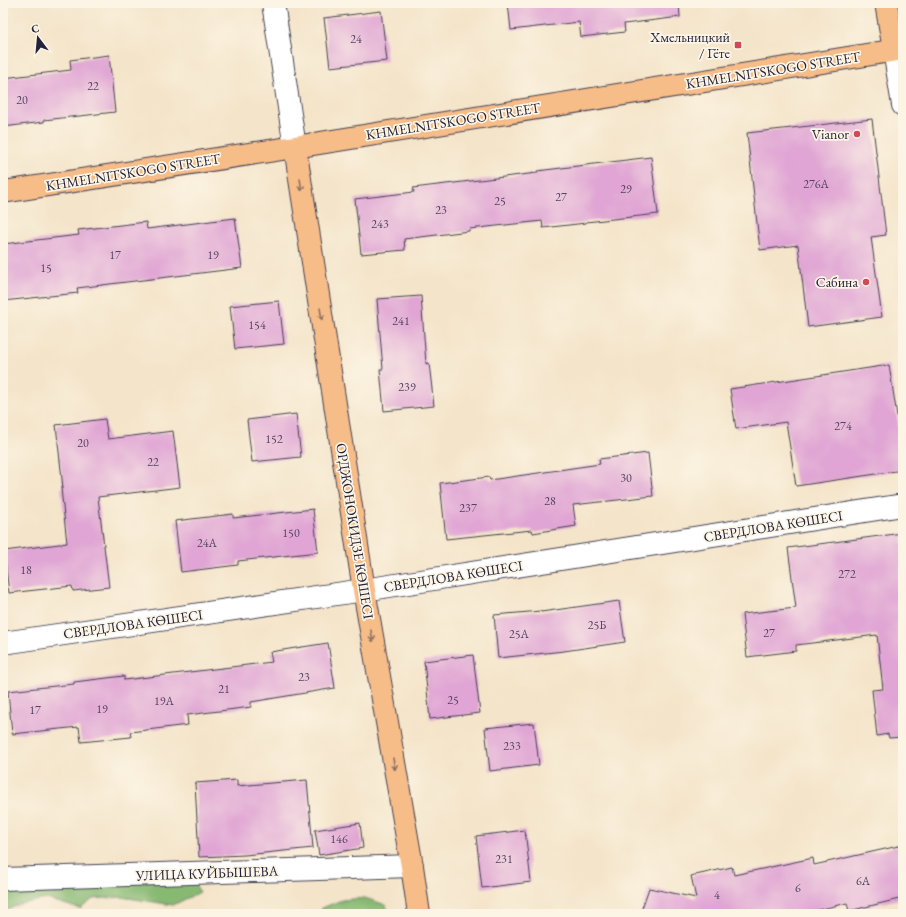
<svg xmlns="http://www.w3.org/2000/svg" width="906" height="917" font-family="'EB Garamond',serif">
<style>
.forest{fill:#88b973;stroke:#556e57}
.building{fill:#e0a5d4}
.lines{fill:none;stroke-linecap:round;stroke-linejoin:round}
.minor-casing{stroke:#423f50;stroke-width:24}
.major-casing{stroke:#423f50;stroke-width:24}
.minor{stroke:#fff;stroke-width:22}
.major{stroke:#f7bd88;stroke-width:22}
.oneway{stroke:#8c7062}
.poi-dot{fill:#d1495b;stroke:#fcf5e5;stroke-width:1.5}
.labels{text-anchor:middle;stroke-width:3.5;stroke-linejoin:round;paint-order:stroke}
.number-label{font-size:12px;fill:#524361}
.poi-label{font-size:14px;fill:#22223b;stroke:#fcf5e5;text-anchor:end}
.street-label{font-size:14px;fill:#22223b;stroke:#fcf5e5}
</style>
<rect width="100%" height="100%" fill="#fcf5e5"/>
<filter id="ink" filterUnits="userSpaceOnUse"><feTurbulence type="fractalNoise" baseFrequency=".025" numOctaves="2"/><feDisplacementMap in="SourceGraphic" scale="8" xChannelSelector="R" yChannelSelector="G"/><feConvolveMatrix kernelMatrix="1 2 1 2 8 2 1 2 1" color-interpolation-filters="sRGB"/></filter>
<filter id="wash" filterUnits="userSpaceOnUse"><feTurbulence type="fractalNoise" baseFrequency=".012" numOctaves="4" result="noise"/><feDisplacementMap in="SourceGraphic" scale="16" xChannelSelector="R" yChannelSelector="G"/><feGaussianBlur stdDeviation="0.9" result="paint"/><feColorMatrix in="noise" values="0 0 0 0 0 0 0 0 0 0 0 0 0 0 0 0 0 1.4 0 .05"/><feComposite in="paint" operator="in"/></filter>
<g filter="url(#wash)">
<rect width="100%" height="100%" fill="#f4e4c9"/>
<!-- forest -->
<path class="forest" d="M189 876 200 892 173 905 122 897 93 899 80 909 47 899 20 904 3 912V883Z
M365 898 386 905 389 914H321L322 908 342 900Z"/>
<g id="blocks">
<!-- building -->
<path class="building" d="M508 3H679L680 17 624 24 625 32 581 37 579 22 511 30Z
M381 11 387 61 330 67 324 18Z
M109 55 115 112 44 120V122L3 127V78L71 70 70 60Z
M872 119 886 235 871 237 882 317 808 327 798 245 760 250 747 133Z
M651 157 658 214 586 222V223L543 228 542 221 469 229V231L404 239 405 250 361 254 355 199 414 192 413 188 537 173V171Z
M235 218 242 268 77 288 78 293 3 301V244L79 235 78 230 146 222 147 229Z
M421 296 426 364 429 363 434 406 384 411 380 369H383L377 299Z
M279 301 284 344 235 349 230 306Z
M889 365 903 454V470L796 486 786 422 736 429 730 389Z
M296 414 301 457 252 462 247 420Z
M105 419 108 439 173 431 180 487 98 497 109 587 73 591 72 586 9 593 4 551 67 543 61 488H63L56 425Z
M648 453 653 496 573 505 576 526 533 533 532 530 446 539 440 483 489 477 490 480 600 464 599 459Z
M313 509 318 552 238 561V565L181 572 175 521 233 514V518Z
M903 533V737L889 738 888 734 877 736 872 690 883 689 877 635 796 645V651L747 657 742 614 796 608 788 548Z
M619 601 625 642 564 651 498 658 494 615 541 611V612Z
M328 643 335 688 251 702V707L187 715 188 725 130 732 131 737 81 742 79 727 12 734 8 691 74 684V682L124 676V680L272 662 270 652Z
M473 655 480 713 430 719 424 661Z
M534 723 539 765 490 771 485 728Z
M237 780V786L307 780 313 848 245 855 199 857 195 783Z
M360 823 363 848 319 855 315 830Z
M525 830 531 882 482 888 476 836Z
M903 845V898L849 911 847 903 801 914H640L649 888 696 898 691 876 732 867 734 875 813 858 814 865Z"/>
</g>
</g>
<g filter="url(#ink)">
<use href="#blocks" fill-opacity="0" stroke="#423f50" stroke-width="1"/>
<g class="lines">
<defs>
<path id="minor" d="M273 3 295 147
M894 50 903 105
M3 643 364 590 903 505
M3 879 412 866"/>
<path id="major" d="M886 3 894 50
M295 147 364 590 412 866 419 914
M3 192 295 147 903 49"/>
</defs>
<!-- minor casing -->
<use href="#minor" class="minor-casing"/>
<!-- major casing -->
<use href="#major" class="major-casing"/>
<!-- minor -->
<use href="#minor" class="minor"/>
<!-- major -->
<use href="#major" class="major"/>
</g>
<!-- one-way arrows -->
<defs><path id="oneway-shaft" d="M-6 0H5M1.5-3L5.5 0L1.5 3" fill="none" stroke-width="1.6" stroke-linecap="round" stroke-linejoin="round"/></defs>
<g class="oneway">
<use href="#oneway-shaft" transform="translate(301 185) rotate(81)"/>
<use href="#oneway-shaft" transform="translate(321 314) rotate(81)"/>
<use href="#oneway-shaft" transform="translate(372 636) rotate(80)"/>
<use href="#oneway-shaft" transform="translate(394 764) rotate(80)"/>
</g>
</g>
<!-- markers -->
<g class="poi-dot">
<rect x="734" y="41" width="8" height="8" rx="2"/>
<circle cx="857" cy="134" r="4"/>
<circle cx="866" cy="282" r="4"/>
</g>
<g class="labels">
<!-- number labels -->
<g class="number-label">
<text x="356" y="43">24</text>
<text x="93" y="90">22</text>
<text x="22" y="104">20</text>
<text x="816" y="188">276А</text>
<text x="626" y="193">29</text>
<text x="561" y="201">27</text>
<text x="500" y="205">25</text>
<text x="441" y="214">23</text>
<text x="380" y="228">243</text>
<text x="115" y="259">17</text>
<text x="213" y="259">19</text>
<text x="46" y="272">15</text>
<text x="401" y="325">241</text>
<text x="257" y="329">154</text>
<text x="407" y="391">239</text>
<text x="843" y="430">274</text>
<text x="274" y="443">152</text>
<text x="83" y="447">20</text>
<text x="153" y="466">22</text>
<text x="626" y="482">30</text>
<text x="550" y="505">28</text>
<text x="468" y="512">237</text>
<text x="291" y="537">150</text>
<text x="207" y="547">24А</text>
<text x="26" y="574">18</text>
<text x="847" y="578">272</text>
<text x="597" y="629">25Б</text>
<text x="769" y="637">27</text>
<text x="519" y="638">25А</text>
<text x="304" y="681">23</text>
<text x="224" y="693">21</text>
<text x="453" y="704">25</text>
<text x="164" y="705">19А</text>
<text x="102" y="713">19</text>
<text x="35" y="714">17</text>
<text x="512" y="750">233</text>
<text x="339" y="843">146</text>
<text x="504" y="863">231</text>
<text x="863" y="885">6А</text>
<text x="798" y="892">6</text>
<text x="717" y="899">4</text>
</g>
<!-- poi labels -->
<g class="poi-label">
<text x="730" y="42">Хмельницкий<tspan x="730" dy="16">/ Гёте</tspan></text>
<text x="849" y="139">Vianor</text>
<text x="858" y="287">Сабина</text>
</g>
<!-- street labels -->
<g class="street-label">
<text transform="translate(773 70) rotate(-9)" y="5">KHMELNITSKOGO STREET</text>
<text transform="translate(453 121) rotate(-9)" y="5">KHMELNITSKOGO STREET</text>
<text transform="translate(133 172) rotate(-9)" y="5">KHMELNITSKOGO STREET</text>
<text transform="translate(773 526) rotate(-9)" y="5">СВЕРДЛОВА КӨШЕСІ</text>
<text transform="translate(355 531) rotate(81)" y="5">ОРДЖОНОКИДЗЕ КӨШЕСІ</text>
<text transform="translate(453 576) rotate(-9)" y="5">СВЕРДЛОВА КӨШЕСІ</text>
<text transform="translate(133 624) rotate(-8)" y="5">СВЕРДЛОВА КӨШЕСІ</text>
<text transform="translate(207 873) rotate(-2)" y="5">УЛИЦА КУЙБЫШЕВА</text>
</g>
</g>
<!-- margin -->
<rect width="906" height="917" fill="none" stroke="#fcf5e5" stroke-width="16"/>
<!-- north arrow -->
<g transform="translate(38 38) rotate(344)" stroke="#fcf5e5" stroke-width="3" paint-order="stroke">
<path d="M0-3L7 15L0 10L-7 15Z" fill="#22223b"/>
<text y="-6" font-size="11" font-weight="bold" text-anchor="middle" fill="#22223b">С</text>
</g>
</svg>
